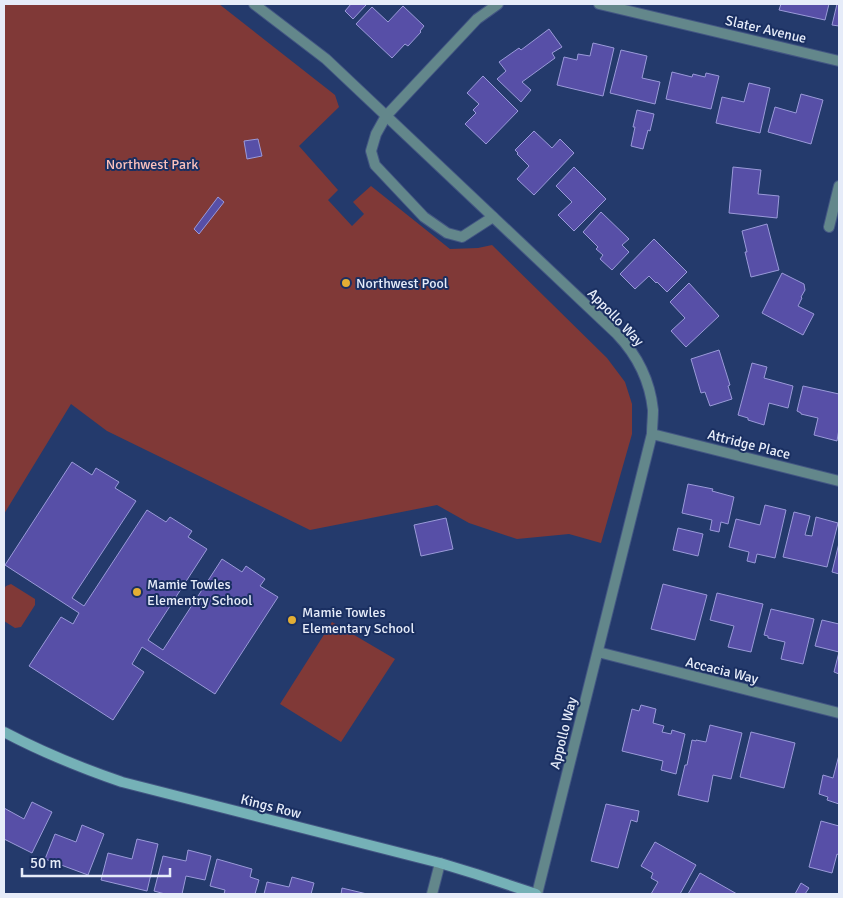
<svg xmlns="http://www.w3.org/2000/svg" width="843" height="898" font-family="Signika,sans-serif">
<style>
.green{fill:#803937}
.building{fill:#574fa7;stroke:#9a9ad9}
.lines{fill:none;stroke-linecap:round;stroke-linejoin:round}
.lane-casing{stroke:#435683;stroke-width:12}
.street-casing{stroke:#435683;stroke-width:12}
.secondary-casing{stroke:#435683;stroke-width:12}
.lane{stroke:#63878b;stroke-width:10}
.street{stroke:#63878b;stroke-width:10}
.secondary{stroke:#75b1b7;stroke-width:10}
.poi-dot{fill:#e3ae34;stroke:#1a2f61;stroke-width:2}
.labels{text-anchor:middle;stroke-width:4;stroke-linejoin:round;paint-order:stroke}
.street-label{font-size:14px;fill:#e6ecf9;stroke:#1a2f61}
.park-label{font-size:14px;fill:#fbc1bc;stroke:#1a2f61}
.poi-label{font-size:14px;fill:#e6ecf9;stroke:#1a2f61;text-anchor:start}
</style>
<rect width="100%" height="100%" fill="#243a6c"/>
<!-- green -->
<path class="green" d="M4 4H219L335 95 339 107 299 146 338 190 328 200 352 226 364 214 353 202 371 186 450 249 478 248 492 245 607 358 625 382 632 404V434L601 543 569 534 517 539 469 523 437 505 310 530 107 431 71 404 4 514Z
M11 584 35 599V605L21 627 15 628 4 621V589L6 586Z
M332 622 395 659 341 742 280 704Z"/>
<!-- building -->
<path class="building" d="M351 4H364L366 5 353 19 345 11Z
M781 4H829L825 20 779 10Z
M837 4H839V26L832 25Z
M403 6 424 26 420 31 421 32 408 46 405 44 392 58 356 24 372 7 388 22Z
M549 29 562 47 552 53 555 58 522 82 531 90 521 102 497 79 506 71 499 62 519 48 521 50Z
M593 43 614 48 603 96 557 85 564 57 577 60 578 54 590 56Z
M621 50 647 56 642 78 660 82 655 104 610 93Z
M672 72 692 77 693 74 705 77 706 73 719 76 711 109 666 99Z
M483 76 518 111 486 144 465 124 476 113 473 110 479 104 467 93Z
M749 83 770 88 760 133 716 123 722 97 744 102Z
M801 94 823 100 811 144 768 132 775 107 796 113Z
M637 110 654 114 650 131 648 130 643 149 631 146 635 127H633Z
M534 131 552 148 560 139 574 153 534 195 517 179 529 166 517 154 518 153 515 150Z
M258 139 262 156 247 159 244 141Z
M574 167 606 199 574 231 558 215 572 202 556 186Z
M733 167 761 170 758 194 779 196 777 218 729 213Z
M218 197 224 202 199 234 194 229Z
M601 212 629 239 622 245 629 252 612 270 600 259 603 255 596 249 598 247 583 232Z
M767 224 779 270 751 277 745 252H747L742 231Z
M654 239 687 272 667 292 657 282 656 283 649 276 635 289 620 274Z
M782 273 804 284 805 290 801 297 802 298 798 306 814 314 803 335 762 313Z
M689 283 719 316 686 347 671 331 685 318 670 302Z
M719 350 730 385 728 386 732 399 710 406 705 392 701 393 691 359Z
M752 363 767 367 764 378 793 386 788 408 769 403 764 425 748 420V418L738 415Z
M803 386 839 394V429L837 441 814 435 818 418 801 414V413L797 411Z
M72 462 92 475 96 468 119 482 115 488 136 501 72 598 84 606 147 510 166 522 170 517 192 531 188 537 207 549 148 640 163 650 222 559 242 572 246 566 265 579 260 586 278 597 215 694 142 647 132 664 144 672 113 720 29 666 61 617 73 624 79 613 5 565Z
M688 484 713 489 712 491 734 497 728 524 721 522 719 532 710 530 712 520 682 513Z
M765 505 786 510 775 558 757 554 755 563 747 561 749 552 729 547 736 519 760 525Z
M794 512 810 516 805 535 812 536 816 517 838 523 827 567 783 557Z
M446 518 453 549 421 556 414 525Z
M678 528 703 534 698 556 673 550Z
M839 543V574L832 572Z
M663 584 707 595 695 640 651 629Z
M717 593 763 604 751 652 728 647 734 626 710 620Z
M771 609 814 619 803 664 781 659 785 642 768 638V636L764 635Z
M822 620 839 624V674L834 672 839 652 815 646Z
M641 705 656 709 653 723 664 726 662 732 671 734 672 730 685 734 676 774 661 770 663 761 622 751 632 709 639 711Z
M710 725 742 733 731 779 713 775 708 802 678 795 685 765H687L692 740 696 741V740L706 742Z
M751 732 795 743 784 788 740 777Z
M839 755V804L827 800 828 797 819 794 823 775 833 778Z
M32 802 52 812 32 853 4 839V808L24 819Z
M606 804 639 811 637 822 631 820 618 868 591 861Z
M821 821 839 826V855L837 854 832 873 809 867Z
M82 825 104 834 88 875 45 859 55 834 76 842Z
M137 839 158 844 147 891 101 880 108 853 132 859Z
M655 842 696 865 680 894H651L658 882 651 878 653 873 641 866Z
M188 850 211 856 205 880 186 876 182 894H165L154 891 163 856 186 861Z
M217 859 252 869 250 877 259 880 255 894H224L225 890 210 886Z
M700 873 737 894H688Z
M292 877 314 883 311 894H264L267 882 289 887Z
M801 883 809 888 805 894H795Z
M342 888 367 894H341Z"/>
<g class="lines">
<defs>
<path id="lane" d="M386 116 376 134 371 151 375 165 424 217 447 233 462 237 493 217"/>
<path id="street" d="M254 4 326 59 617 334C637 355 650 381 653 410 653 418 652 426 652 434L537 894
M599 4 839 61
M386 116 477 19 498 4
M829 227 839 186
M652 434 839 481
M598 652 839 713
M432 894 440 863"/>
<path id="secondary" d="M4 732C42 752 81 768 122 782L440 863 476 874 536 894"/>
</defs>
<!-- lane casing -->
<use href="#lane" class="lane-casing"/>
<!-- street casing -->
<use href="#street" class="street-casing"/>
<!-- secondary casing -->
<use href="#secondary" class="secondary-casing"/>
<!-- lane -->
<use href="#lane" class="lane"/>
<!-- street -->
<use href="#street" class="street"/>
<!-- secondary -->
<use href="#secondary" class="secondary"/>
</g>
<!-- markers -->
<g class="poi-dot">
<circle cx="346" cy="283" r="5"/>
<circle cx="137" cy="592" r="5"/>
<circle cx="292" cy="620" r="5"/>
</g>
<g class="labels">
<!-- street labels -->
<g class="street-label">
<text transform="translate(766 29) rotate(13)" y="5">Slater Avenue</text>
<text transform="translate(616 317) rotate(46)" y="5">Appollo Way</text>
<text transform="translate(749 444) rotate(14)" y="5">Attridge Place</text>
<text transform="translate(722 670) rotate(14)" y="5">Accacia Way</text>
<text transform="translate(563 733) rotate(-76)" y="5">Appollo Way</text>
<text transform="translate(271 806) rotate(14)" y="5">Kings Row</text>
</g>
<!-- park labels -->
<g class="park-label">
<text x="152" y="169">Northwest Park</text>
</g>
<!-- poi labels -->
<g class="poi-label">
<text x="356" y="288">Northwest Pool</text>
<text x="147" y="589">Mamie Towles<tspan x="147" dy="16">Elementry School</tspan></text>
<text x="302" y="617">Mamie Towles<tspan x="302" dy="16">Elementary School</tspan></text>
</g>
</g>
<!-- border -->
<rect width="843" height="898" fill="none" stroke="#e6ecf9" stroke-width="10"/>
<!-- scale -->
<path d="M22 868v8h148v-8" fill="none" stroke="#e6ecf9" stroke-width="2.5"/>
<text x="30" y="868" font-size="15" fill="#e6ecf9" stroke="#1a2f61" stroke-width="4" paint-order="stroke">50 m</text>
</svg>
